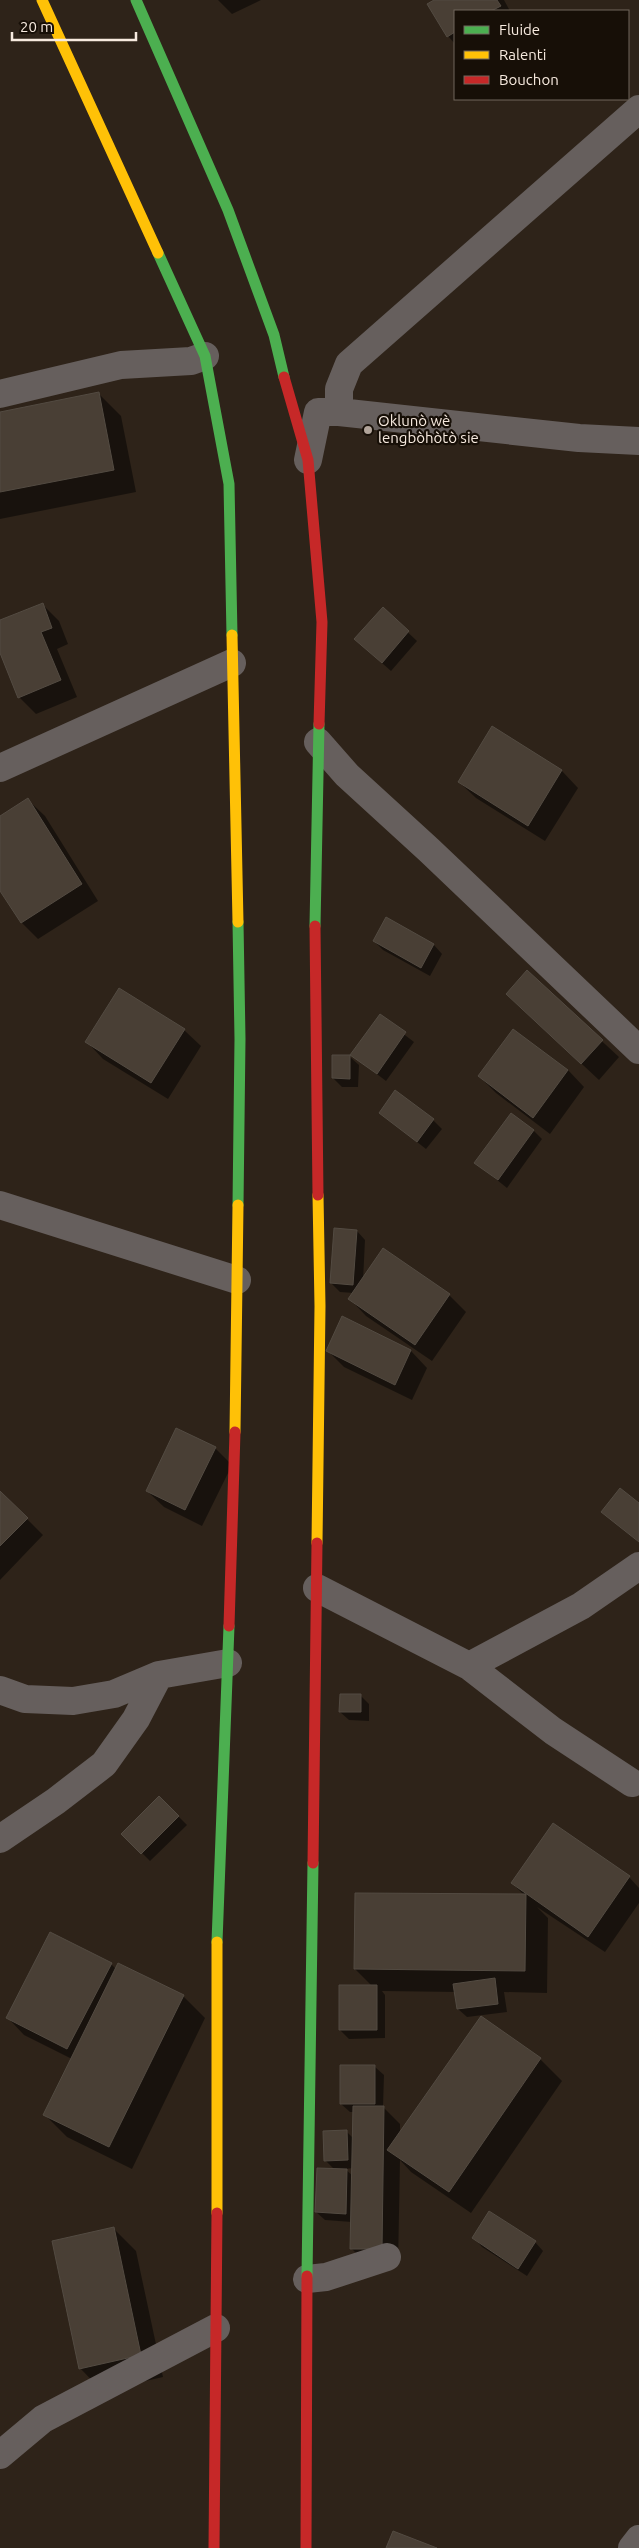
<svg xmlns="http://www.w3.org/2000/svg" width="639" height="2548" font-family="Ubuntu,sans-serif">
<style>
.shadow{fill:#0007;fill-rule:evenodd}
.building{fill:#493f35;stroke:#534b42}
.lines{fill:none;stroke-linecap:round;stroke-linejoin:round}
.street{stroke:#665f5d;stroke-width:28}
.fast{stroke:#4caf50;stroke-width:11}
.slow{stroke:#ffc107;stroke-width:11}
.jam{stroke:#c62828;stroke-width:11}
.poi-dot{fill:#b1a49a;stroke:#170f07;stroke-width:2}
.labels{text-anchor:middle;stroke-width:4.5;stroke-linejoin:round;paint-order:stroke}
.poi-label{font-size:15px;fill:#f7eadf;stroke:#170f07;text-anchor:start}
</style>
<rect width="100%" height="100%" fill="#2e2319"/>
<!-- shadow -->
<path class="shadow" d="M218 0H261L232 14Z
M437 0H504L510 11H455V44L448 36Z
M99 394 121 416 136 492 0 519V413Z
M42 604 59 621 68 644 57 649 77 697 36 714 19 697 0 650V622Z
M383 609 417 641 391 671 365 648Z
M493 728 562 771 578 788 545 841 476 798 459 782Z
M28 800 45 816 98 901 38 939 22 923 0 889V818Z
M387 918 434 945 442 954 430 976 383 950 374 941Z
M527 972 619 1057 599 1080 507 994Z
M380 1016 414 1042 386 1081 352 1055Z
M184 1030 201 1046 168 1099 103 1059 87 1042Z
M350 1057 359 1065 358 1087H342L333 1078Z
M568 1070 584 1087 550 1134 496 1093 479 1076Z
M380 1113 433 1120 442 1129 426 1149Z
M533 1130 542 1139 507 1188 476 1163Z
M357 1231 365 1240 363 1281 384 1250 449 1295 466 1312 432 1361 366 1316 350 1299 354 1293 340 1292 331 1283Z
M328 1351H411L427 1368 412 1400 344 1367Z
M215 1448 232 1465 202 1526 164 1507 147 1491Z
M0 1492 43 1535 0 1580Z
M639 1504V1542L603 1512Z
M360 1695 369 1704V1721L349 1720 340 1712Z
M159 1797 187 1825 150 1861 123 1834Z
M629 1877 639 1888V1903L605 1952 537 1907 548 1918 547 1993 504 1992 507 2012 467 2017 458 2009 456 1992 382 1991 385 1995V2038L349 2039 340 2030 372 1986 355 1969 525 1896 512 1883Z
M111 1964 116 1969 183 1996 205 2018 132 2169 67 2137 45 2115 72 2059 24 2035 8 2018Z
M540 2059 562 2081 471 2213 411 2172 400 2160 398 2266 368 2265 351 2248 352 2222 325 2220 316 2212 335 2170 325 2160 346 2131 353 2138 354 2112H350L341 2104 375 2067 384 2075 383 2107 400 2124V2133ZM353 2168V2176L345 2169Z
M113 2228 136 2251 163 2377 102 2391 80 2368Z
M474 2238 535 2242 543 2251 527 2276 482 2247Z"/>
<!-- building -->
<path class="building" d="M434 0H497L501 6 491 11H455V32L447 37 427 4Z
M99 392 114 470 0 492V412Z
M43 603 52 628 41 632 61 680 18 698 0 653V620Z
M383 607 409 631 382 663 354 639Z
M492 726 562 770 528 826 458 782Z
M28 798 82 884 21 923 0 891V816Z
M386 917 434 944 421 968 373 941Z
M527 970 603 1040 581 1064 506 994Z
M119 988 185 1029 151 1083 85 1042Z
M380 1014 406 1032 377 1074 350 1055Z
M513 1029 568 1070 533 1118 478 1076Z
M332 1055H350V1079L332 1078Z
M395 1090 434 1119 417 1142 379 1113Z
M511 1113 534 1130 498 1180 474 1163Z
M334 1228 357 1230 353 1285 330 1283Z
M383 1248 450 1294 415 1345 348 1299Z
M342 1316 411 1350 395 1385 326 1351Z
M176 1428 216 1447 185 1510 146 1491Z
M620 1488 639 1503V1542L601 1512Z
M0 1491 28 1518 0 1546Z
M340 1694H361V1712H339Z
M159 1796 179 1816 141 1854 121 1834Z
M553 1823 630 1876 588 1937 511 1883Z
M355 1893 526 1894 525 1971 354 1969Z
M50 1932 112 1963 67 2049 6 2018Z
M118 1963 184 1995 109 2147 43 2115Z
M495 1978 498 2004 457 2009 453 1984Z
M339 1985H377V2030H339Z
M481 2016 541 2058 449 2192 387 2150Z
M340 2065H375V2104H340Z
M353 2106H384L382 2249H350Z
M347 2130 348 2160 324 2161 323 2131Z
M317 2168 347 2169 346 2214 315 2212Z
M489 2211 536 2241 518 2269 472 2238Z
M114 2227 141 2355 79 2369 52 2241Z
M393 2531 437 2548H386Z"/>
<g class="lines">
<!-- street -->
<path class="street" d="M0 394 121 365 191 361 205 356
M339 412V389L349 364 639 109
M308 460 318 412H339L579 438 639 441
M318 742 347 775 429 850 639 1050
M0 768 232 663
M0 1205 237 1280
M317 1588 469 1666 581 1606 639 1566
M469 1666 553 1731 632 1783
M0 1690 25 1699 73 1701 114 1694 159 1675
M0 1839 56 1801 104 1764 136 1719 159 1675 228 1663
M307 2279 326 2277 387 2257
M0 2455 43 2419 216 2328
M632 2548 639 2539"/>
<!-- fast -->
<path class="fast" d="M136 0 228 210 274 335 284 377
M158 253 205 356 229 484 232 635
M238 922 240 1039 238 1205
M315 926 319 724
M217 1942 229 1626
M307 2276 313 1863"/>
<!-- slow -->
<path class="slow" d="M42 0 158 253
M232 635 238 922
M235 1432 238 1205
M317 1543 320 1306 318 1195
M217 1942V2213"/>
<!-- jam -->
<path class="jam" d="M284 377 308 460 322 622 319 724
M315 926 318 1195
M229 1626 235 1432
M313 1863 317 1543
M214 2548 217 2213
M306 2548 307 2276"/>
</g>
<!-- markers -->
<circle class="poi-dot" cx="368" cy="430" r="5"/>
<g class="labels">
<!-- poi labels -->
<g class="poi-label">
<text x="378" y="426">Oklunò wè<tspan x="378" dy="17">lengbòhòtò sie</tspan></text>
</g>
</g>
<!-- legend -->
<rect x="454" y="10" width="175" height="90" fill="#170f07" stroke="#71675d"/>
<rect x="464" y="26" width="25" height="8" fill="#4caf50" stroke="#71675d"/>
<text x="499" y="35" font-size="15" fill="#f7eadf">Fluide</text>
<rect x="464" y="51" width="25" height="8" fill="#ffc107" stroke="#71675d"/>
<text x="499" y="60" font-size="15" fill="#f7eadf">Ralenti</text>
<rect x="464" y="76" width="25" height="8" fill="#c62828" stroke="#71675d"/>
<text x="499" y="85" font-size="15" fill="#f7eadf">Bouchon</text>
<!-- scale -->
<path d="M12 32v8h124v-8" fill="none" stroke="#f7eadf" stroke-width="2.5"/>
<text x="20" y="32" font-size="15" fill="#f7eadf" stroke="#170f07" stroke-width="4" paint-order="stroke">20 m</text>
</svg>
